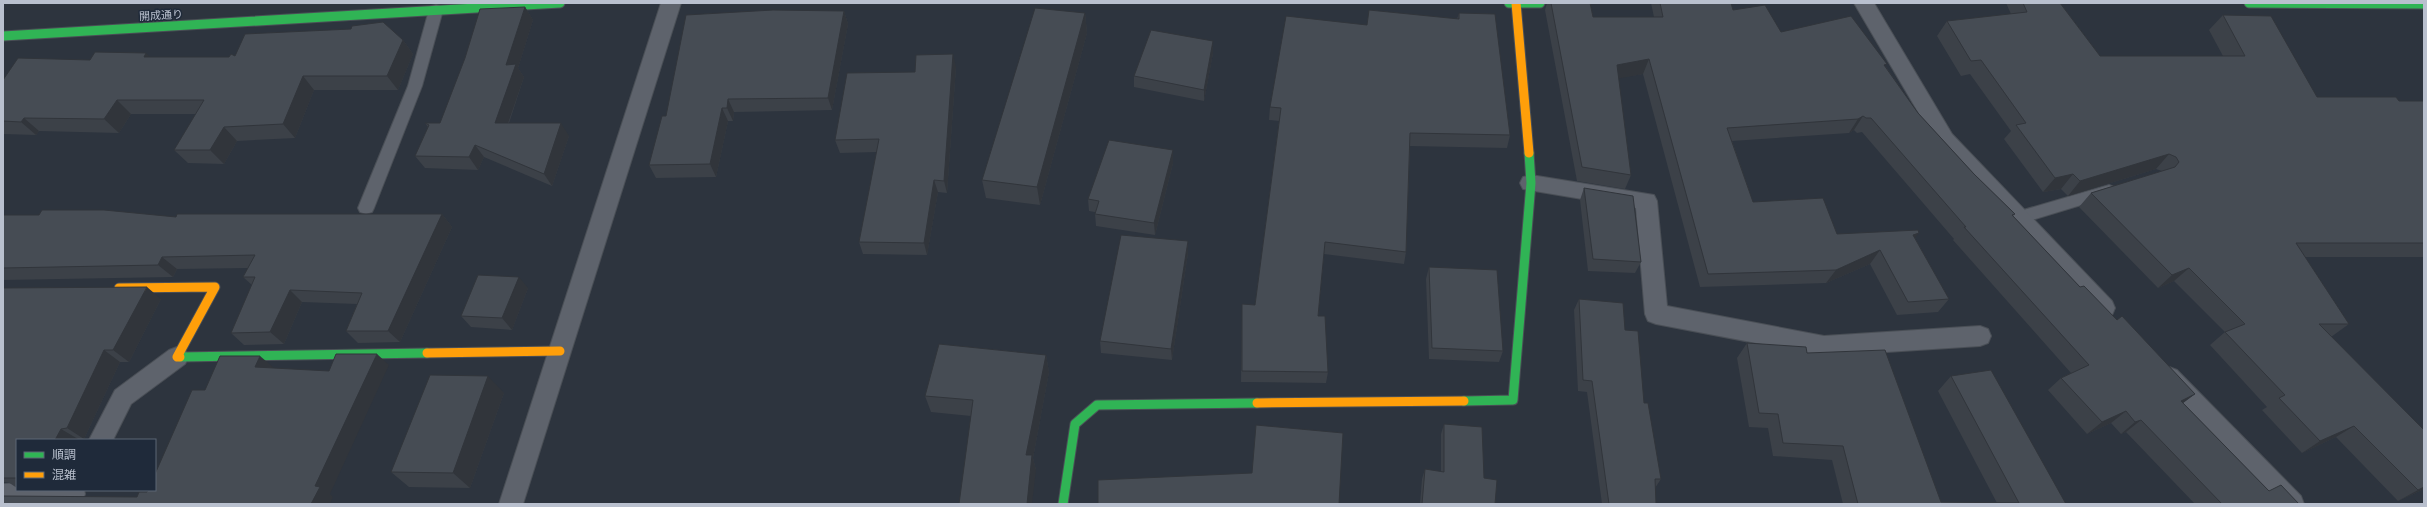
<svg xmlns="http://www.w3.org/2000/svg" width="2427" height="507" font-family="Signika,'Noto Sans JP',sans-serif">
<style>
.lines{fill:none;stroke-linecap:round;stroke-linejoin:round}
.lane-casing{stroke:#4a4f56;stroke-width:2}
.street-casing{stroke:#4a4f56;stroke-width:2}
.fast-casing{stroke:#4a4f56;stroke-width:11}
.slow-casing{stroke:#4a4f56;stroke-width:11}
.lane{fill:#5e636c;fill-rule:evenodd}
.street{fill:#5e636c;fill-rule:evenodd}
.fast{stroke:#30b455;stroke-width:9}
.slow{stroke:#ff9f0a;stroke-width:9}
.wall{fill:#3c4148}
.shaded-wall{fill:#31353b}
.building{fill:#464c54;stroke:#31353b}
.labels{text-anchor:middle;stroke-width:3;stroke-linejoin:round;paint-order:stroke}
.street-label{font-size:11px;fill:#b9c0ce;stroke:#1f2a3a}
</style>
<rect width="100%" height="100%" fill="#2d343e"/>
<g class="lines">
<defs>
<path id="lane" d="M436 5 441 6 443 10 422 86 374 208 372 212 366 214 360 212 358 208 408 86 429 10 431 6Z
M2109 185 2114 187 2117 191 2114 195 2019 224 2013 223 2011 218 2013 213Z"/>
<path id="street" d="M661 3H681L523 504H499Z
M1854 3H1874L1952 134 2112 301 2115 308 2112 315 2104 318 2096 315 1938 146Z
M1531 175 1654 195 1657 201 1667 306 1824 336 1980 326 1988 329 1991 336 1988 343 1980 346 1824 356 1656 324 1648 321 1645 314 1636 208 1523 189 1520 183 1523 177Z
M177 347 185 350 189 357 185 364 131 404 113 440H89L115 390 169 350Z
M2169 367 2177 370 2301 496 2304 504H2275L2161 384 2157 377 2161 370Z
M17 483V490H84L85 494 82 502 77 504H3V484Z"/>
<path id="fast" d="M1509 3H1540
M2249 3 2424 4
M3 36 560 3
M180 357 427 353
M1464 401 1513 400 1531 183 1529 153
M1063 504 1075 424 1097 405 1257 403"/>
<path id="slow" d="M1516 3 1529 153
M119 288 215 287 177 357H180
M427 353 560 351
M1257 403 1464 401"/>
</defs>
<!-- lane casing -->
<use href="#lane" class="lane-casing"/>
<!-- street casing -->
<use href="#street" class="street-casing"/>
<!-- fast casing -->
<use href="#fast" class="fast-casing"/>
<!-- slow casing -->
<use href="#slow" class="slow-casing"/>
<!-- lane -->
<use href="#lane" class="lane"/>
<!-- street -->
<use href="#street" class="street"/>
<!-- fast -->
<use href="#fast" class="fast"/>
<!-- slow -->
<use href="#slow" class="slow"/>
</g>
<!-- wall -->
<path class="wall" d="M1547 3H1590L1593 17H1654L1651 3H1731L1733 10 1781 32 1886 67 1918 113 1974 174 2015 214 2013 216 2080 287 2117 320 2195 394 2183 403 2269 491 2299 504H2195L2126 432 2121 434 2111 423 2087 434 2048 390 2061 378 2071 373 1953 240 1954 239 1862 132 1857 133 1854 130 1849 133 1732 141 1753 202 1837 234 1915 238 1949 299 1938 312 1897 315 1870 264 1826 283 1700 287 1643 74 1618 78 1631 175 1625 189 1577 181 1545 10Z
M2006 3H2060L2100 56H2223L2209 30 2223 15 2317 97 2399 101H2424V257H2305L2349 324 2331 337 2424 489 2398 501 2336 437 2302 453 2262 410 2267 407 2210 345 2225 332 2174 281 2158 288 2079 207 2091 193 2162 171 2156 169 2068 196 2061 189 2043 192 2004 139 2011 131 1970 74 1961 76 1937 36 1947 21 2011 14Z
M525 7 533 20 518 68 524 77 509 123 569 136 552 186 484 157 478 170 425 168 415 156 428 127 425 123H440Z
M1369 10 1457 19 1459 13 1510 135 1507 148 1410 146 1406 252 1404 264 1324 254 1318 316 1328 372 1326 383 1241 382 1242 304 1255 305 1279 121 1269 120 1270 107 1367 25Z
M844 11 848 24 832 110 734 112 733 121H728L716 177 656 178 649 165 666 116Z
M1085 13 1087 33 1040 205 986 198 982 180Z
M403 40 413 54 398 90H314L295 138 237 141 224 164 188 163 174 150 196 114H131L119 133 39 131 36 135 3 134V80L90 60 150 57H229Z
M1213 53 1204 101 1134 87V76Z
M956 67 947 193 938 192 927 255 863 254 859 242 877 152 840 153 835 140 915 72Z
M1173 163 1155 235 1096 226 1095 214V212L1089 211 1088 199Z
M1584 188 1641 262 1635 273 1588 271 1580 200Z
M442 214 452 227 400 342 358 343 346 331 357 304 302 302 284 344 244 345 231 333 252 285 243 277 248 268 177 269 173 277 3 280V215L176 217Z
M1188 241V253L1172 360 1101 353 1100 341Z
M1429 267 1503 351 1499 362 1429 359 1426 279Z
M3 288 161 299 129 362H120L84 439H78L77 440H17V488L8 482H3Z
M528 288 512 330 471 327 461 316Z
M1579 299 1625 330 1644 403 1661 479 1655 488 1656 504H1602L1587 392 1578 391 1574 310Z
M1747 343 1807 353 1941 502 1997 503 1938 391 1951 376 2066 504H2078H1843L1832 460 1773 456 1768 428 1749 427 1737 358Z
M1046 355 1049 372 1033 458 1036 470 971 416 931 412 925 396Z
M504 393 470 488 409 487 391 472Z
M1444 424 1484 478 1495 504H1420L1422 479 1425 469 1441 472V434Z"/>
<!-- shaded-wall -->
<path class="shaded-wall" d="M525 7 533 20 518 68 524 77 504 135 495 123 506 65Z
M844 11 848 24 832 110 828 98Z
M1085 13 1087 33 1040 205 1037 187Z
M403 40 413 54 398 90 387 76Z
M1213 41V53L1204 101V90Z
M146 53 160 67 144 57Z
M953 54 956 67 947 193 944 181Z
M1649 59 1643 74 1611 80 1617 65Z
M303 76 314 90 295 138 283 124Z
M728 99 734 112 733 121 727 108Z
M117 100 131 114 119 133 104 119Z
M722 108 728 121 716 177 710 164Z
M1863 116 1854 130 1849 133 1858 119Z
M24 118 39 131 36 135 21 122Z
M561 123 569 136 552 186 544 174Z
M224 127 237 141 224 164 210 150Z
M475 145 484 157 478 170 469 157Z
M1173 150V163L1155 235 1154 223Z
M2169 154 2156 169 2068 196 2080 181Z
M2073 174 2061 189 2043 192 2055 178Z
M934 180 938 192 927 255 924 243Z
M442 214 452 227 400 342 388 331Z
M1919 233 1908 247 1913 235Z
M1188 241V253L1172 360 1171 349Z
M1880 250 1870 264 1826 283 1836 270Z
M162 257 177 269 173 277 158 265Z
M2189 268 2174 281 2158 288 2172 275Z
M519 277 528 288 512 330 502 318Z
M147 287 161 299 129 362 113 350Z
M290 290 302 302 284 344 270 332Z
M104 350 120 362 84 439 67 428Z
M377 354 389 365 330 494 333 497 330 504H311L315 486Z
M1046 355 1049 372 1033 458 1036 470 1032 504H1027L1026 455Z
M260 356 273 367 268 379 255 367Z
M488 376 504 393 470 488 453 473Z
M2195 394 2179 406 2181 401Z
M2126 411 2111 423 2087 434 2102 422Z
M2141 420 2126 432 2121 434 2135 422Z
M2354 426 2336 437 2302 453 2320 441Z
M61 429 78 439 77 440H55Z
M2424 487V489L2398 501 2418 490Z"/>
<!-- building -->
<path class="building" d="M1551 3H1590L1593 17H1663L1660 3H1731L1733 10 1765 5 1781 32 1851 16 1887 64 1884 65 1918 113 1974 174 2015 214 2012 215 2080 287 2084 286 2117 320 2122 316 2195 394 2181 401 2269 491 2281 485 2299 504H2222L2141 420 2135 422 2126 411 2102 422 2061 378 2089 365 1964 227H1966L1871 118H1866L1863 116 1858 119 1727 128 1753 202 1823 198 1837 234 1918 230 1919 233 1913 235 1949 299 1908 302 1880 250 1836 270 1708 274 1649 59 1617 65 1631 175 1582 167Z
M2023 3H2060L2100 56H2245L2223 15 2271 16 2317 97H2396L2399 101H2424V243H2296L2349 324H2319L2424 430V487L2418 490 2354 426 2320 441 2279 398 2285 395 2225 332 2245 324 2189 268 2172 275 2091 193 2175 167 2179 162 2176 157 2169 154 2080 181 2073 174 2055 178 2016 125 2026 123 1981 60 1971 61 1947 21 2027 12Z
M525 7 506 65 516 64 495 123H561L544 174 475 145 469 157 415 156 429 125 425 123H440L465 58 480 9Z
M1035 8 1085 13 1037 187 982 180Z
M773 10 844 11 828 98 728 99 727 108H722L710 164 649 165 662 116H666L686 15Z
M1369 10 1459 19V13L1495 14 1510 135 1410 133 1406 252 1325 242 1318 316H1325L1328 372 1242 371V304L1255 305 1281 108 1270 107 1286 16 1367 25Z
M383 22 403 40 387 76H303L283 124 224 127 210 150H174L204 100H117L104 119 24 118 21 122 3 121V80L18 58 90 60 95 52 146 53 144 57H229L231 54 235 56 245 34 351 29 352 26Z
M1151 30 1213 41 1204 90 1134 76Z
M953 54 944 181 934 180 924 243 859 242 879 139 835 140 847 73 915 72 916 55Z
M1109 140 1173 150 1154 223 1095 214 1099 201 1088 199Z
M1584 188 1633 196 1641 262 1593 259Z
M42 210H104L176 217 177 214H442L388 331H346L362 293 290 290 270 332 231 333 255 277H243L255 255 162 257 158 265 3 268V215H39Z
M1121 235 1188 241 1171 349 1100 341Z
M1429 267 1497 270 1503 351 1432 348Z
M478 275 519 277 502 318 461 316Z
M147 287 113 350H104L67 428 61 429 55 440H17V478H3V288Z
M1579 299 1623 303 1625 330 1638 331 1644 403H1648L1661 479H1655L1656 504H1609L1592 381 1583 380Z
M1747 343 1806 347 1807 353 1885 350 1941 502 2019 503 1951 376 1991 370 2066 504H2078H1858L1843 446 1783 443 1778 414 1759 413Z
M939 344 1046 355 1026 455H1032L1027 504H959L973 400 925 396Z
M336 354H377L315 486 320 487 311 504H3V496L137 497 139 492H147L148 490H155V474L192 390H205L220 356H260L255 367 329 371Z
M430 375 488 376 453 473 391 472Z
M1444 424 1482 427 1484 478 1497 480 1495 504H1422L1425 469 1444 472Z
M1256 425 1343 433 1339 504H1098V480L1252 473Z"/>
<g class="labels">
<!-- street labels -->
<g class="street-label">
<text transform="translate(161 15) rotate(-3)" y="4">開成通り</text>
</g>
</g>
<!-- border -->
<rect width="2427" height="507" fill="none" stroke="#b9c0ce" stroke-width="8"/>
<!-- legend -->
<rect x="16" y="439" width="140" height="52" fill="#1f2a3a" stroke="#5d6675"/>
<rect x="24" y="452" width="20" height="6" fill="#30b455" stroke="#5d6675"/>
<text x="52" y="459" font-size="12" fill="#b9c0ce">順調</text>
<rect x="24" y="472" width="20" height="6" fill="#ff9f0a" stroke="#5d6675"/>
<text x="52" y="479" font-size="12" fill="#b9c0ce">混雑</text>
</svg>
